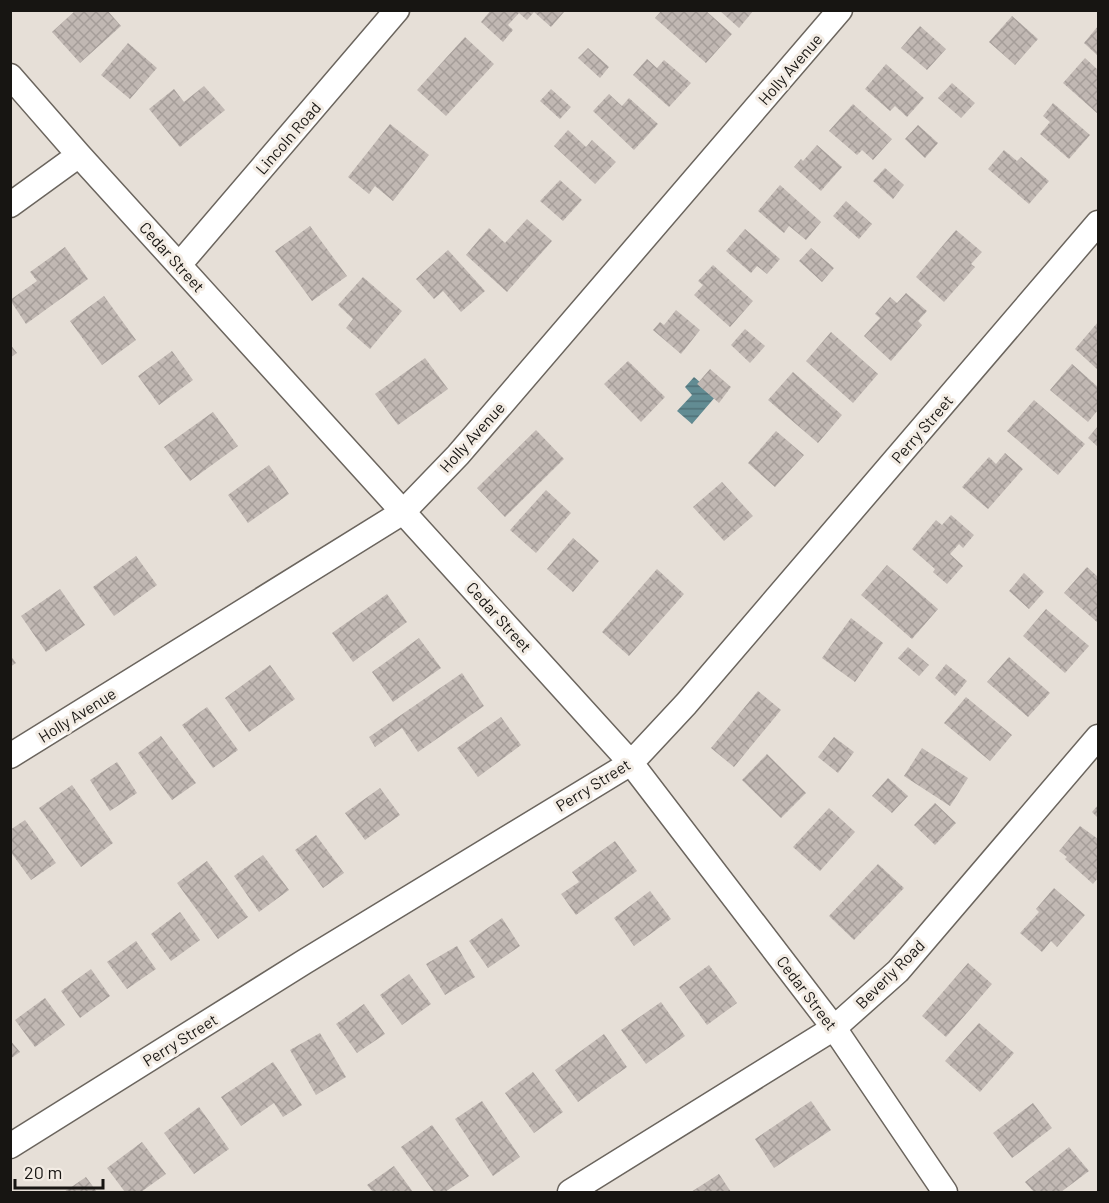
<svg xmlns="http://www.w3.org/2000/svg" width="1109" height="1203" font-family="Barlow,sans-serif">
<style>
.water{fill:url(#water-rules)}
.building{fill:url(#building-cross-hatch)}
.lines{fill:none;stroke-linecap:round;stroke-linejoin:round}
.street-casing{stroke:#6b655e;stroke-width:27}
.street{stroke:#fff;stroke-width:24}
.labels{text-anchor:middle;stroke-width:6;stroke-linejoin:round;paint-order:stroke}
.street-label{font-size:16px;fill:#171512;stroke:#f3ece4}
</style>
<defs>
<pattern id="water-rules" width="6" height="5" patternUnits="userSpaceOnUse" patternTransform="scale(1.5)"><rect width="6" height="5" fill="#628c93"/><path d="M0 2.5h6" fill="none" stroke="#507177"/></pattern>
<pattern id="building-cross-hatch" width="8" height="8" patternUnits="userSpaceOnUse" patternTransform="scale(1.5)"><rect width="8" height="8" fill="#c1b8b3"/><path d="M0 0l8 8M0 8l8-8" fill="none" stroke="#a59d99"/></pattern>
</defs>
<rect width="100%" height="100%" fill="#e6dfd7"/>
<!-- water -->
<path class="water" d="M694 377 716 396 692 424 677 411 692 395 685 387Z"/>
<!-- building -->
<path class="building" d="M76 10H107L121 26 80 63 52 32Z
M491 10H563L564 12 551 27 534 12 527 20 519 13 508 25 513 30 503 42 481 22Z
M662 10H705L732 34 706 63 655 18Z
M719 10H754L739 28Z
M1012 16 1038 39 1015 65 989 42Z
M920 26 946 49 927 70 901 48Z
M1098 26V56L1084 43Z
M465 37 494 64 446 116 417 90Z
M128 43 157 68 130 99 101 75Z
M588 48 609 67 600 78 578 58Z
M1085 58 1098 70V114L1063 83Z
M647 59 657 68 664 60 691 83 669 107 633 75Z
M886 64 924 98 907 117 895 106 890 111 865 89Z
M952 83 975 103 961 118 938 98Z
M204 86 225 110 180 147 149 109 174 89 184 102Z
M551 89 571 107 560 119 540 101Z
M609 94 622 106 629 98 658 124 634 150 593 111Z
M1053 103 1090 135 1069 159 1040 134 1050 122 1043 116Z
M853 104 892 139 873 160 862 150 857 155 829 131Z
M390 124 429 155 393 201 375 186 369 194 348 177Z
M918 125 938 143 925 158 905 139Z
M568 130 586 147 592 140 616 162 595 184 554 146Z
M817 145 842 167 821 191 794 167 801 159 803 161Z
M1004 150 1017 161 1021 157 1049 181 1029 204 988 169Z
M885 168 904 185 893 199 873 181Z
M560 180 582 200 563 221 540 201Z
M780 185 821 222 806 240 789 226 784 233 758 211Z
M846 201 872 224 859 239 833 216Z
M527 219 552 241 507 292 466 255 489 228 505 243Z
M310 226 347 276 312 301 275 251Z
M745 229 780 259 767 274 757 266 751 273 726 251Z
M956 230 982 252 971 264 975 267 944 302 916 277Z
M65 247 88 279 26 324 10 300 37 281 30 272Z
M811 248 834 268 822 282 799 261Z
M448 250 485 291 461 312 443 291 434 299 416 279Z
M713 265 753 301 730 327 694 295 703 285 698 281Z
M363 277 402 311 370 349 346 328 353 319 338 305Z
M906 293 927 311 918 321 922 325 891 361 864 336 880 318 875 314 890 297 897 303Z
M104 296 136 340 102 365 70 321Z
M676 310 700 330 681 354 653 330 660 322 664 325Z
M1098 322V370L1075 349Z
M745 329 765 346 750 363 731 345Z
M831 332 878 374 853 403 806 361Z
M10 344 17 353 10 358Z
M172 351 193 380 159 405 138 376Z
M425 358 448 389 398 425 375 394Z
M628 361 665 397 641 422 604 384Z
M1072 364 1098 387V410L1088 422 1050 390Z
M710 369 731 387 719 403 697 384Z
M793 372 842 415 818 443 768 400Z
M1034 400 1085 444 1058 475 1007 431Z
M213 412 238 446 190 481 164 447Z
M1098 426V447L1088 438Z
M536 430 564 459 505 517 477 488Z
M776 431 804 455 775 487 748 463Z
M1005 453 1023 469 988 509 962 487 989 457 996 464Z
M269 465 289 494 248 523 228 495Z
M722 482 753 516 724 541 693 507Z
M546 490 571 513 536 553 510 530Z
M951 515 974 535 963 548 959 544 950 554 963 566 947 584 933 572 935 569 912 549 936 520 942 525Z
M573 538 599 561 573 592 547 569Z
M136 556 157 585 114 616 93 587Z
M887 565 938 609 912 639 861 595Z
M1087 567 1098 577V623L1064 593Z
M657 569 684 594 629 656 602 632Z
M1024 573 1044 592 1029 609 1009 591Z
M60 589 85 625 46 652 21 616Z
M387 594 407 622 353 662 332 633Z
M1046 609 1089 646 1065 673 1023 636Z
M851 618 883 643 855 682 822 658Z
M419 638 441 668 393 702 372 672Z
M908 647 929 665 919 676 898 658Z
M10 655 16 663 10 667Z
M1009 657 1050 693 1028 717 987 682Z
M946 664 967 681 955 696 935 678Z
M270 665 295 699 249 732 225 698Z
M462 673 484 706 418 752 402 728 375 747 369 737Z
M758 691 781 710 734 767 711 748Z
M966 697 1012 735 990 761 944 723Z
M207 707 238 750 213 768 182 725Z
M501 717 521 745 478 777 457 748Z
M161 736 196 783 172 800 138 753Z
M834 737 854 752 838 773 818 757Z
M922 748 968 778 950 806 904 776Z
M767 754 806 793 781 818 742 780Z
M117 762 137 793 110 811 90 780Z
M888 778 908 796 892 813 872 796Z
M72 785 113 843 81 867 39 808Z
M380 788 400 815 365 840 345 813Z
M935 803 956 823 935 845 914 825Z
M1098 805V818L1092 812Z
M829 808 855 832 820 871 793 847Z
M25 820 56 863 31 880 10 851V830Z
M1080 826 1098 839V878L1093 884 1065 859 1067 857 1059 851Z
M316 835 344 873 323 888 295 850Z
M615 841 637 871 576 915 561 894 579 882 572 872Z
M263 855 289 890 259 912 234 876Z
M207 861 248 917 218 939 177 883Z
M878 864 904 888 854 940 829 916Z
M1054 888 1085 915 1057 947 1051 941 1042 952 1020 933 1039 912 1036 909Z
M650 891 671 919 634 946 614 918Z
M180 912 200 940 171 961 151 934Z
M502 918 520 946 488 968 469 941Z
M136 941 156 969 127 989 107 962Z
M457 946 475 977 445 995 426 964Z
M968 963 992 984 946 1037 922 1016Z
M709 965 737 1003 707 1025 679 987Z
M91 969 110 996 80 1018 61 991Z
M409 974 431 1004 402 1025 380 995Z
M45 998 65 1025 35 1047 15 1020Z
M661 1002 685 1036 646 1064 621 1030Z
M364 1004 385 1034 357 1053 336 1024Z
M979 1023 1014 1053 980 1092 945 1061Z
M320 1033 346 1077 316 1095 290 1050Z
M604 1034 627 1067 578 1102 555 1070Z
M10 1040 20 1052 10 1059Z
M273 1062 302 1105 283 1117 274 1103 241 1126 221 1097Z
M533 1072 563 1112 534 1133 505 1093Z
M482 1101 520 1157 493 1176 455 1119Z
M811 1101 831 1130 774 1168 755 1139Z
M1033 1103 1052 1128 1012 1158 993 1133Z
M199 1107 229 1149 194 1174 164 1133Z
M432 1125 469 1176 445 1192H434L401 1147Z
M142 1142 166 1174 141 1192H125L107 1168Z
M1069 1147 1089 1171 1061 1192H1034L1025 1182Z
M394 1166 413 1192H373L367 1185Z
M719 1174 731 1192H691Z
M86 1177 97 1192H64Z"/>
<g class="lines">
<defs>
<path id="street" d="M10 76 79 155 631 763 834 1028 945 1192
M10 205 79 155
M179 265 397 10
M10 756 403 512 458 455 840 10
M10 1146 304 962 631 763 686 704 1098 223
M570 1192 834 1028 898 971 1098 737"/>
</defs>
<!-- street casing -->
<use href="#street" class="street-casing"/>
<!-- street -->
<use href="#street" class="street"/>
</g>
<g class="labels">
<!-- street labels -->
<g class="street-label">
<text transform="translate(790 69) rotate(-49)" y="6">Holly Avenue</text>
<text transform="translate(288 138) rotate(-49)" y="6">Lincoln Road</text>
<text transform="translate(172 257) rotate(48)" y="6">Cedar Street</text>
<text transform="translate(922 429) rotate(-49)" y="6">Perry Street</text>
<text transform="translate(472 437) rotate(-48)" y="6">Holly Avenue</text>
<text transform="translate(499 617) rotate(48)" y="6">Cedar Street</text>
<text transform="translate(77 715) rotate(-32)" y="6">Holly Avenue</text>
<text transform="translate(593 785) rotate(-32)" y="6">Perry Street</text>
<text transform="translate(890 974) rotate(-45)" y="6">Beverly Road</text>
<text transform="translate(807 993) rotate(53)" y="6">Cedar Street</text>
<text transform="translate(180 1040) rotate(-32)" y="6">Perry Street</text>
</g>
</g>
<!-- border -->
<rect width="1109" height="1203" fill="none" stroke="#171512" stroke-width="24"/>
<!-- scale -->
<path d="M15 1179v9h88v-9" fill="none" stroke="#171512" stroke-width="3"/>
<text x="24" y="1179" font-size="18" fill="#171512" stroke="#f3ece4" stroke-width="4.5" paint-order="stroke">20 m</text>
</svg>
